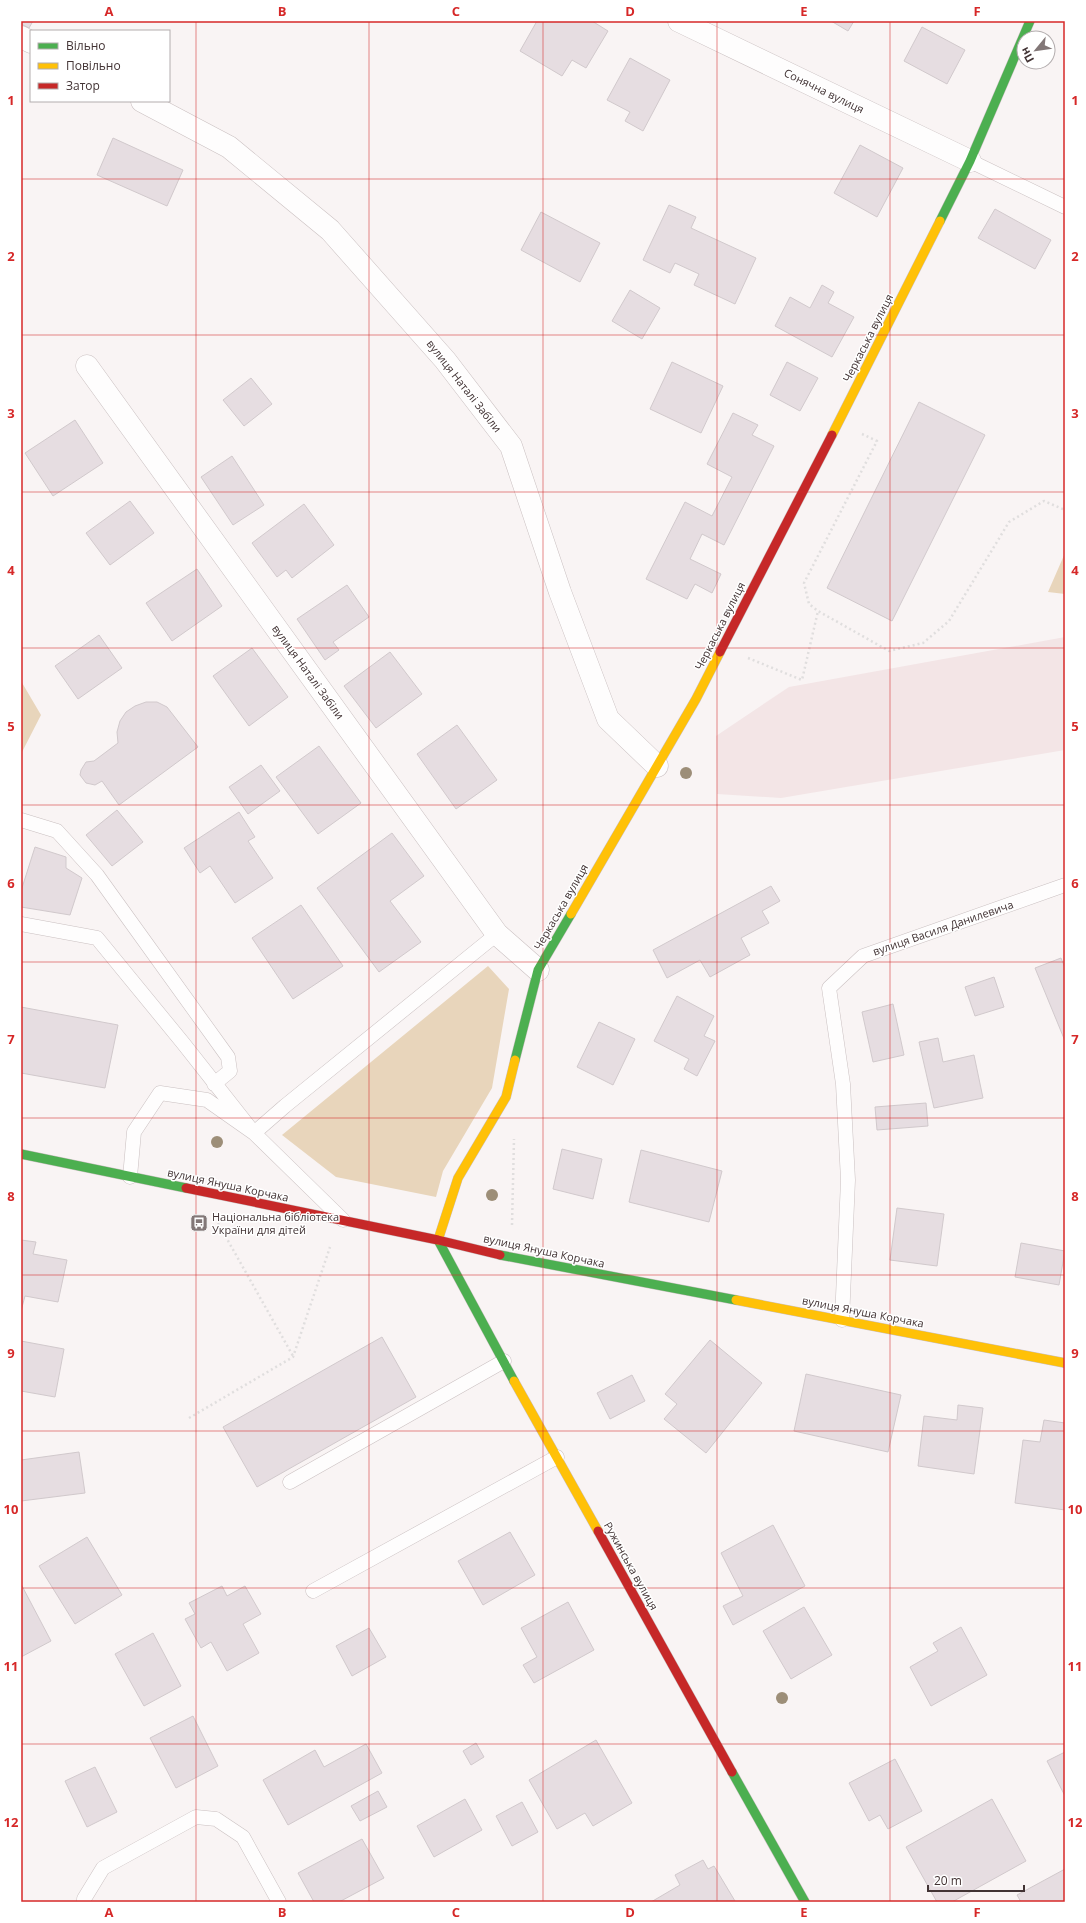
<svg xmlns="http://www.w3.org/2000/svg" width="1086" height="1923" font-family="'Open Sans',sans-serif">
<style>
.built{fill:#f3e5e6}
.green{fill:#e8d5bb}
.building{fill:#e6dde1;stroke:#d1c9cc}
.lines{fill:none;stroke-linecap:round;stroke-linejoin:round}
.lane-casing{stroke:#cac0c1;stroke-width:15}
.street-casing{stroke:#cac0c1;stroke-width:23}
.fast-casing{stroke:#cac0c1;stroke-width:10}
.slow-casing{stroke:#cac0c1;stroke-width:10}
.jam-casing{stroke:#cac0c1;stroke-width:10}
.path{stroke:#e0dede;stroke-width:2.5;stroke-dasharray:2 3;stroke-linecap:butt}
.lane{stroke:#fefdfd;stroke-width:14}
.street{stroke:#fefdfd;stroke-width:22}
.fast{stroke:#4caf50;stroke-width:9}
.slow{stroke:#ffc107;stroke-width:9}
.jam{stroke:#c62828;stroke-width:9}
.tree{fill:#9d8e78}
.grid{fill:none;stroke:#d62828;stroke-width:1;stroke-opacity:0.55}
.labels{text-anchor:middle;stroke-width:3;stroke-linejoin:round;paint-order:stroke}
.street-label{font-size:11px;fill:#423334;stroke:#fff}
.poi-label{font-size:11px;fill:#423334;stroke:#fff;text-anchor:start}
.neatline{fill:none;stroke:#d62828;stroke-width:1.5}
.grid-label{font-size:13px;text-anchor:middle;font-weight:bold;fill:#d62828}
</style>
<rect width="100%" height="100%" fill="#f9f4f4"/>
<!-- built -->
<path class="built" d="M1065 637V750L781 798 717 794 716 736 789 687Z"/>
<!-- green -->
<path class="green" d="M1065 553V594L1048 592Z
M21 681 41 715 21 754Z
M488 966 509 989 492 1088 443 1171 436 1197 336 1177 282 1135Z"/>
<!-- building -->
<path class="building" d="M21 21H33L29 28 21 24Z
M537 21H592L608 31 586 68 572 60 562 76 520 51Z
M831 21H854L848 31Z
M922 27 965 50 947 84 904 61Z
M630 58 670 80 643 131 625 121 630 112 607 100Z
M113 138 183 170 167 206 97 175Z
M860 145 903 168 877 217 834 193Z
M669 205 696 217 691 228 756 258 735 304 694 285 699 274 675 263 670 273 643 260Z
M995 209 1051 240 1035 269 978 238Z
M541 212 600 243 580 282 521 250Z
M822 285 834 292 828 303 854 317 832 357 775 326 790 297 810 308Z
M630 290 660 308 642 339 612 321Z
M672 362 723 386 701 433 650 409Z
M787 362 818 378 800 411 770 395Z
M251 378 272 404 244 426 223 400Z
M919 402 985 435 892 621 827 588Z
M733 413 758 425 752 435 774 446 724 545 702 534 690 559 721 574 712 593 695 584 687 599 646 579 685 502 712 516 732 477 707 464Z
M75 420 103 463 53 496 25 453Z
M232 456 264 505 233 525 201 477Z
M130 501 154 533 110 565 86 533Z
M304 504 334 545 292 578 286 570 277 577 252 543Z
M197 569 222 606 172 641 146 603Z
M347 585 369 617 333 642 339 650 325 660 297 619Z
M99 635 122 668 78 699 55 666Z
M252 648 288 697 249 726 213 676Z
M390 652 422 694 376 728 344 686Z
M146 702H157L167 707 198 747 119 805 102 781 95 785 86 783 80 775 81 770 86 762 94 761 118 743 117 732 120 721 126 712 135 706Z
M457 725 497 780 456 809 417 754Z
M319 746 361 803 318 834 276 777Z
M261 765 280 791 248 814 229 787Z
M117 810 143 842 112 866 86 835Z
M239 812 255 837 248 841 273 878 235 903 210 866 200 873 184 848Z
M392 833 424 876 390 901 421 942 379 972 317 888Z
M35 847 66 857V868L82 878 70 915 21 907V891Z
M771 886 780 901 762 911 769 923 741 938 750 955 710 977 700 960 667 978 653 950Z
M301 905 343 966 293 999 252 938Z
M1061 958 1065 968V1041L1035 968Z
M994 977 1004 1007 975 1016 965 987Z
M677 996 714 1016 704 1036 715 1041 697 1076 684 1069 689 1059 654 1041Z
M893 1004 904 1055 873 1062 862 1012Z
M21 1007 118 1025 105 1088 21 1073Z
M599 1022 635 1039 613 1085 577 1067Z
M938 1038 943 1062 974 1055 983 1098 934 1108 919 1042Z
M926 1103 928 1126 877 1130 875 1107Z
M562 1149 602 1159 593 1199 553 1189Z
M641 1150 722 1171 709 1222 629 1202Z
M897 1208 944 1214 937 1266 890 1260Z
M21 1240 36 1242 33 1254 67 1260 58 1302 25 1296 21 1311Z
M1021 1243 1065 1251 1059 1285 1015 1277Z
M382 1337 416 1397 257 1487 223 1427Z
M710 1340 762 1383 706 1453 664 1419 677 1404 665 1394Z
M21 1341 64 1349 55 1397 21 1391Z
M806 1374 901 1395 888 1452 794 1431Z
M632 1375 645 1401 610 1419 597 1393Z
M958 1405 983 1408 974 1474 918 1466 924 1416 957 1420Z
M1044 1420 1065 1423V1510L1015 1503 1023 1440 1040 1442Z
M79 1452 85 1493 21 1501V1460Z
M773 1525 805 1586 733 1625 723 1606 743 1596 721 1553Z
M510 1532 535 1575 483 1605 458 1561Z
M87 1537 122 1595 75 1624 39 1566Z
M21 1584 51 1641 21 1657Z
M222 1586 227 1596 245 1586 261 1614 243 1624 259 1653 227 1671 211 1642 201 1648 185 1619 195 1614 189 1603Z
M568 1602 594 1650 534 1683 523 1665 537 1657 521 1628Z
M804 1607 832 1655 791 1679 763 1631Z
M961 1627 987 1675 931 1706 910 1667 938 1651 933 1643Z
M369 1628 386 1657 352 1676 336 1646Z
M153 1633 181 1686 144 1706 115 1654Z
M193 1716 218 1766 176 1788 150 1738Z
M596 1740 632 1803 593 1826 585 1813 557 1829 529 1780Z
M476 1743 484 1757 471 1765 463 1751Z
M366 1744 382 1773 288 1825 263 1780 315 1750 324 1767Z
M1065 1752V1796L1047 1761Z
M895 1759 922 1811 888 1829 880 1815 869 1821 849 1783Z
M95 1767 117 1812 87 1827 65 1781Z
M378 1791 387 1807 360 1821 351 1806Z
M465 1799 482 1830 434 1857 417 1826Z
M992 1799 1026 1861 952 1902H937L906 1847Z
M522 1802 538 1832 512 1846 496 1816Z
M362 1839 384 1878 339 1902H314L298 1873Z
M703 1860 708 1869 714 1866 735 1901 651 1902 680 1885 675 1875Z
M1065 1869V1902H1021L1017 1895Z"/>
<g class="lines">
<defs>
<path id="lane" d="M970 161 1065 207
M21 820 57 831 97 875 228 1057 230 1071 214 1084
M21 924 97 938 183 1043 254 1133 285 1106 497 934
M130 1177 134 1132 160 1093 207 1100 254 1133 343 1220
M842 1320 848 1180 843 1084 829 988 863 956 1065 885
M290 1482 504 1361
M313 1591 557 1457
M84 1902V1899L103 1868 196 1817 216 1819 243 1837 279 1902"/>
<path id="street" d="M679 21 970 161
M21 37 31 42
M142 101 229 147 330 230 445 360 511 446 560 592 608 719 657 766
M87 366 497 934 538 970"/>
<path id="fast" d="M940 221 970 161 1030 21
M515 1060 538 970 571 914
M21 1154 186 1188
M438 1240 514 1381
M500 1255 736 1300
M732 1772 805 1902"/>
<path id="slow" d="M832 435 940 221
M571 914 696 699 720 652
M438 1240 458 1178 506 1097 515 1060
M736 1300 1065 1363
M514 1381 598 1531"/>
<path id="jam" d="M720 652 832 435
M186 1188 438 1240 500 1255
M598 1531 732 1772"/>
</defs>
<!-- lane casing -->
<use href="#lane" class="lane-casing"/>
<!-- street casing -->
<use href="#street" class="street-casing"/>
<!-- fast casing -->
<use href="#fast" class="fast-casing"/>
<!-- slow casing -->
<use href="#slow" class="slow-casing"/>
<!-- jam casing -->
<use href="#jam" class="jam-casing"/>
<!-- path -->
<path class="path" d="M862 434 877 441 804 583 809 604 818 611 889 651 923 643 949 621 1009 522 1044 501 1065 510
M748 658 802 680 818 611
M218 1223 293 1356
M512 1225 514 1139
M189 1418 293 1357 330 1247"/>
<!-- lane -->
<use href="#lane" class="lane"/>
<!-- street -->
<use href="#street" class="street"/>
<!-- fast -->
<use href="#fast" class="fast"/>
<!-- slow -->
<use href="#slow" class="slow"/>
<!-- jam -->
<use href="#jam" class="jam"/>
</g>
<!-- trees -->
<g class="tree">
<circle cx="686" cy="773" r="6"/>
<circle cx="217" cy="1142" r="6"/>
<circle cx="492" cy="1195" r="6"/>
<circle cx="782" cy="1698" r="6"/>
</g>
<!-- grid -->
<path class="grid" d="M196 21V1902M369 21V1902M543 21V1902M717 21V1902M890 21V1902M21 179H1065M21 335H1065M21 492H1065M21 648H1065M21 805H1065M21 962H1065M21 1118H1065M21 1275H1065M21 1431H1065M21 1588H1065M21 1744H1065"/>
<!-- icons -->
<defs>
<symbol id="bus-square" viewBox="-11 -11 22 22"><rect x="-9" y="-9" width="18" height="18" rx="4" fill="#827777" stroke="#fff"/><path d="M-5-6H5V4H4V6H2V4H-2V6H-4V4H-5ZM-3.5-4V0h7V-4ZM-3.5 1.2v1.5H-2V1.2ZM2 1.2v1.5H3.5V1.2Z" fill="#fff"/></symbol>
</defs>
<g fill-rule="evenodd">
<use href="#bus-square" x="189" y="1213" width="20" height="20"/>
</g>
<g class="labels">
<!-- street labels -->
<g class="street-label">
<text transform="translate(824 91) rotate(26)" y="4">Сонячна вулиця</text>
<text transform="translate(868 338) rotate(-63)" y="4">Черкаська вулиця</text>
<text transform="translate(464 386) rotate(52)" y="4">вулиця Наталі Забіли</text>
<text transform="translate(720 626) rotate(-63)" y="4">Черкаська вулиця</text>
<text transform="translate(308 672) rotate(54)" y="4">вулиця Наталі Забіли</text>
<text transform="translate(561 907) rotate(-60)" y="4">Черкаська вулиця</text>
<text transform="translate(943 928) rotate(-19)" y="4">вулиця Василя Данилевича</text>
<text transform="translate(228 1185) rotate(12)" y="4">вулиця Януша Корчака</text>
<text transform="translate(544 1251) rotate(12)" y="4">вулиця Януша Корчака</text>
<text transform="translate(863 1312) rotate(11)" y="4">вулиця Януша Корчака</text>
<text transform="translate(631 1566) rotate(61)" y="4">Ружинська вулиця</text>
</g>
<!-- poi labels -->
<g class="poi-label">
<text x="212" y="1221">Національна бібліотека<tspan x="212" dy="13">України для дітей</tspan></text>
</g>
</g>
<!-- border -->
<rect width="1086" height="1923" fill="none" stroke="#ffffff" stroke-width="44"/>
<!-- legend -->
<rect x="30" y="30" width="140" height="72" fill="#ffffff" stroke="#b3adae"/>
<rect x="38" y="43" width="20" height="6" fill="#4caf50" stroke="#b3adae"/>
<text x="66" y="50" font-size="12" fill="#423334">Вільно</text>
<rect x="38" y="63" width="20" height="6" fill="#ffc107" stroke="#b3adae"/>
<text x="66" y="70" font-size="12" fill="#423334">Повільно</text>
<rect x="38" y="83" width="20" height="6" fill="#c62828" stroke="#b3adae"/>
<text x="66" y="90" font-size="12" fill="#423334">Затор</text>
<!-- north arrow -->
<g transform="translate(1036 50) rotate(241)"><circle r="19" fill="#ffffff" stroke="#b3adae"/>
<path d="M0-3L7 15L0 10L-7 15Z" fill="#827777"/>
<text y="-6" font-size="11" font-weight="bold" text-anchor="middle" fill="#423334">Пн</text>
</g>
<!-- scale -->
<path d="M928 1885v6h96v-6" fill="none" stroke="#423334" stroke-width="2"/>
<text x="934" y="1885" font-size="12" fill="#423334" stroke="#ffffff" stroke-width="3" paint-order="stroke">20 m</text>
<rect x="22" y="22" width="1042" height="1879" class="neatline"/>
<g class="grid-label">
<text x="109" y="16">A</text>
<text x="282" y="16">B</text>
<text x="456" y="16">C</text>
<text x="630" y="16">D</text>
<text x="804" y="16">E</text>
<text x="977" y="16">F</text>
<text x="11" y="105">1</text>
<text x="1075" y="105">1</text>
<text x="11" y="261">2</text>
<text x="1075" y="261">2</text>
<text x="11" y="418">3</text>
<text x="1075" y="418">3</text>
<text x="11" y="575">4</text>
<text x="1075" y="575">4</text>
<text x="11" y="731">5</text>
<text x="1075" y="731">5</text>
<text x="11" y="888">6</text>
<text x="1075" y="888">6</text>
<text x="11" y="1044">7</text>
<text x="1075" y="1044">7</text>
<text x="11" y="1201">8</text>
<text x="1075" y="1201">8</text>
<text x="11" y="1358">9</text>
<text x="1075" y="1358">9</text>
<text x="11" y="1514">10</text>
<text x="1075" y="1514">10</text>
<text x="11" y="1671">11</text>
<text x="1075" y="1671">11</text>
<text x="11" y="1827">12</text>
<text x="1075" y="1827">12</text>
<text x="109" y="1917">A</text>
<text x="282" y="1917">B</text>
<text x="456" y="1917">C</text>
<text x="630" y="1917">D</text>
<text x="804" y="1917">E</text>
<text x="977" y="1917">F</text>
</g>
</svg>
